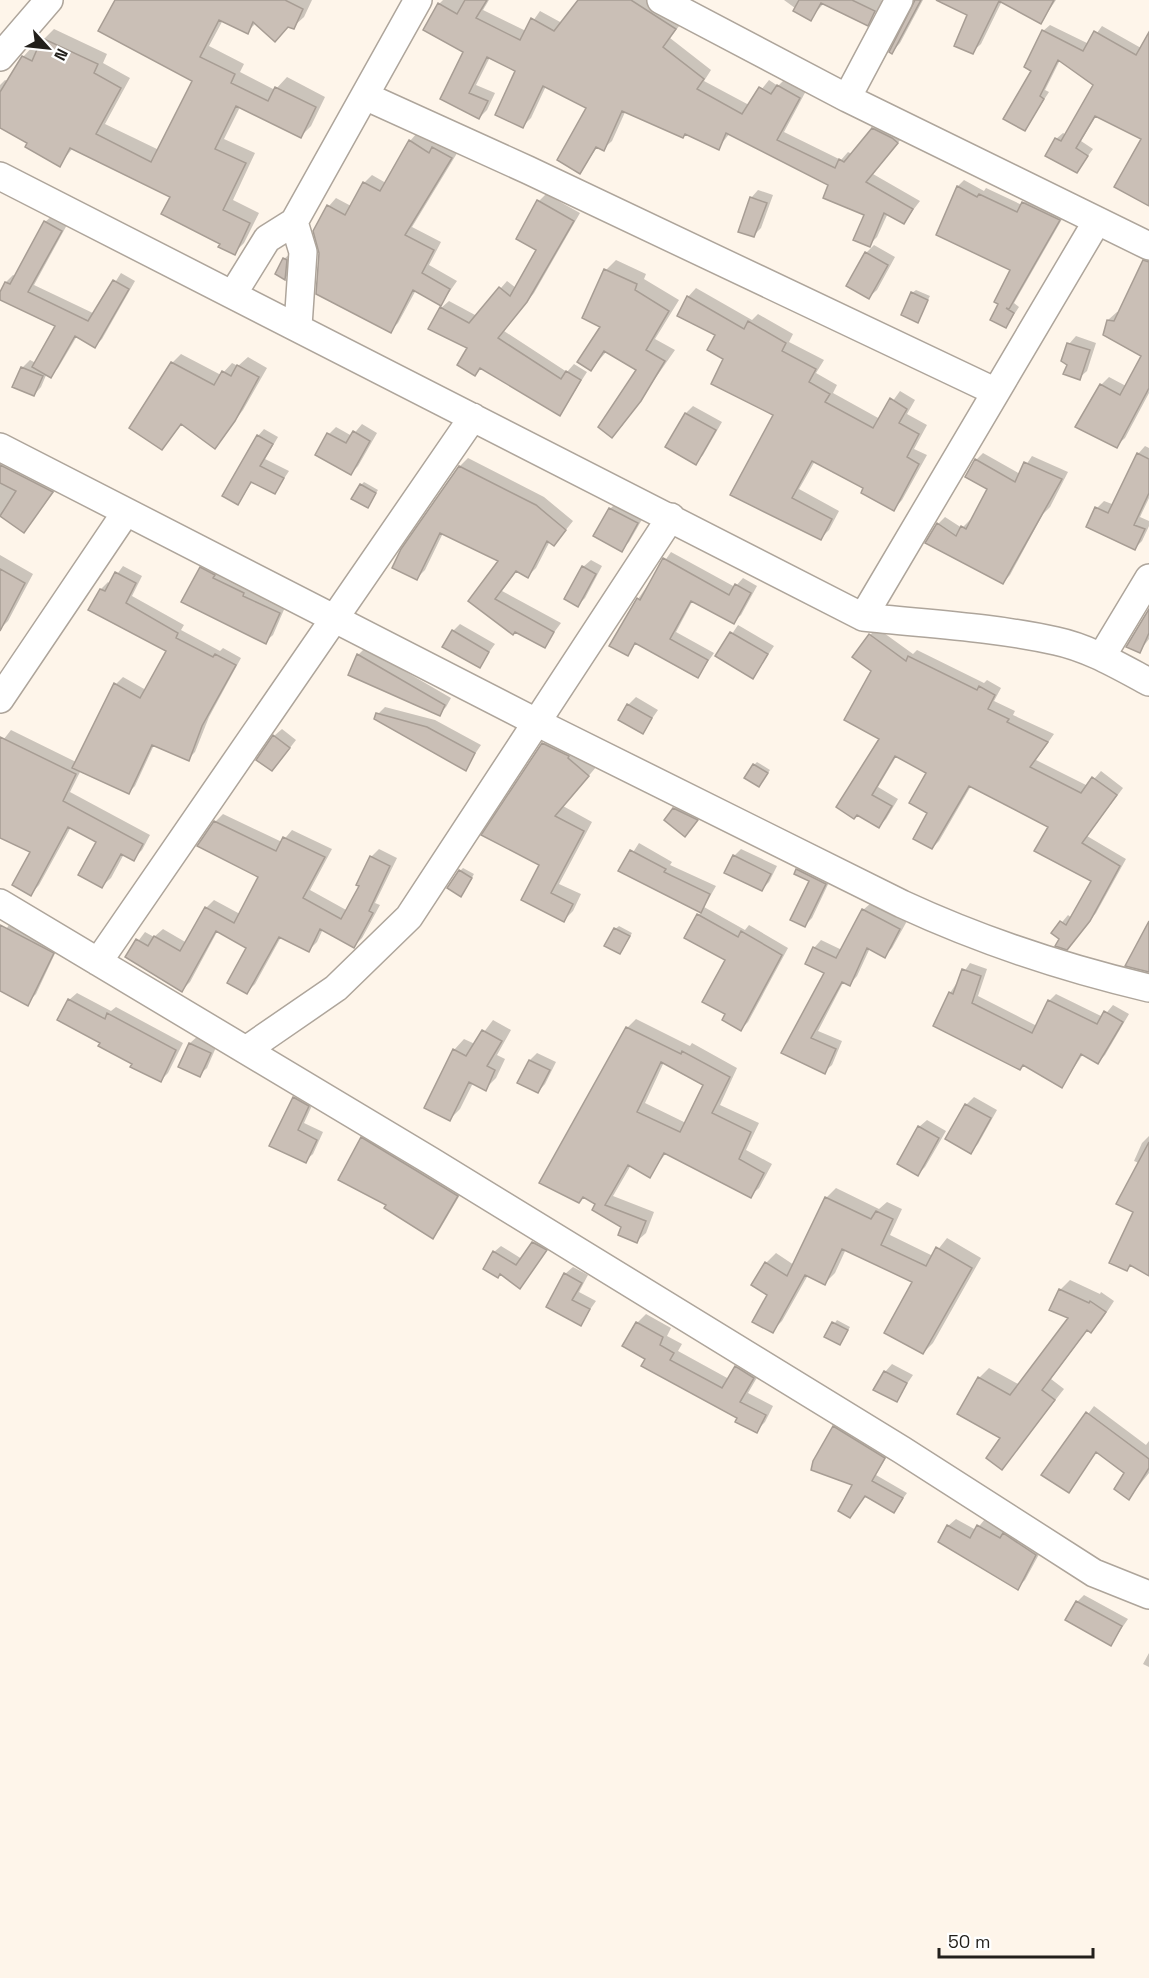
<svg xmlns="http://www.w3.org/2000/svg" width="1149" height="1978" font-family="'Space Grotesk',sans-serif">
<style>
.shadow{fill:#0003;fill-rule:evenodd}
.building{fill:#cabfb6;stroke:#a79d94;stroke-width:1.5;fill-rule:evenodd}
.lines{fill:none;stroke-linecap:round;stroke-linejoin:round}
.minor-casing{stroke:#aea59b;stroke-width:30}
.minor{stroke:#fff;stroke-width:27}
</style>
<rect width="100%" height="100%" fill="#fef5ea"/>
<!-- shadow -->
<path class="shadow" d="M117 0H312L304 17 293 27 256 23 247 32 223 20 209 46 244 64 240 72 275 90 287 77 325 97 311 126 300 137 240 107 224 139 255 153 233 200 259 213 244 243 234 253 172 197 73 148 59 165 29 143 0 127V85L5 80 8 81 23 57 33 46 39 49 44 39 54 29 107 54 103 63 130 78 105 124 159 150 194 80Z
M443 0H489L483 10 526 31 540 11 562 23 579 0H651L683 21 670 38 711 70 704 81 749 105 769 80 778 86 786 78 807 89 784 132 841 160 848 152 852 154 881 120 905 134 873 174 920 201 904 222 888 213 877 237 869 245 866 214 830 185 730 133 718 148 626 110 612 141 603 149 598 146 580 172 588 108 546 86 531 118 523 126 517 71 490 57 476 85 495 93 487 110 479 118 441 98 465 51 439 4Z
M784 0H881L884 1 867 24 824 3 810 19Z
M914 0H923L900 43 892 52 915 7Z
M940 0H1056L1041 22 1002 1 981 44 972 52 969 14Z
M1050 25 1089 44 1102 26 1141 48 1149 36V205L1143 139 1096 116 1081 141 1093 149 1076 172 1056 139 1063 133 1067 135 1095 85 1060 60 1045 90 1049 92 1025 129 1033 70 1043 31Z
M417 133 437 145 441 140 459 150 412 227 441 242 429 265 457 281 441 304 416 290 398 323 390 331 329 206 336 198 351 206 364 183 372 175 386 183 410 141Z
M964 180 984 191 986 188 1022 205 1029 197 1065 214 1014 303 1019 307 1006 327 992 320 1012 270 938 234 958 186Z
M758 190 773 195 761 228 754 235 751 198Z
M546 194 580 213 534 293 504 331 567 372 574 364 587 372 560 414 482 367 475 374 469 348 441 308 449 301 477 316 507 281 516 288 538 249 539 201Z
M53 215 68 223 34 285 95 314 121 273 135 281 102 339 95 346 77 336 58 368 51 376 47 373 41 387 34 395 14 386 22 368 30 360 36 363 57 326 0 298V295L6 282 13 275 16 276 45 222Z
M874 245 895 257 877 290 869 297 866 253Z
M292 252V271L285 278 284 259Z
M1149 258V393L1125 438 1116 446 1101 385 1109 377 1126 386 1143 355 1108 320 1117 312 1120 313 1142 265Z
M616 260 646 274 644 279 679 300 655 339 675 350 622 426 612 436 638 370 607 351 591 369 603 326 606 270Z
M696 288 752 320 758 314 793 334 789 342 824 360 816 373 837 385 833 393 880 419 900 391 915 400 907 414 927 425 914 449 927 455 902 500 894 509 865 488 815 461 799 489 839 511 829 530 821 538 732 494 775 414 725 358 717 334 688 297Z
M916 290 930 296 917 321 912 293Z
M1076 336 1096 343 1087 371 1079 378 1069 364V344Z
M181 354 221 375 232 363 238 366 248 357 267 368 243 410 215 447 182 424 162 448 131 427 172 363Z
M693 406 722 422 703 455 696 463 667 447 686 413Z
M362 424 377 433 358 466 351 473 329 434 336 427 352 436Z
M264 429 278 437 265 459 289 471 275 492 253 481 238 503 258 436Z
M1145 446 1149 448V498L1140 517 1149 521V526L1142 541 1135 548 1097 508 1104 501 1112 504 1138 454Z
M0 450 61 483 24 531 0 514Z
M983 453 1020 474 1032 456 1068 472 1050 507 1043 514 1010 575 1003 583 938 524 945 517 962 528 970 520 972 521 989 489 976 460Z
M468 458 544 497 573 521 561 536 550 541 536 568 528 576 517 570 502 591 561 623 544 646 470 601 500 560 443 533 425 570 417 578 460 466Z
M364 482 378 490 367 507 361 485Z
M618 501 644 516 629 542 621 550 595 535 610 509Z
M671 552 735 587 743 578 757 586 741 615 733 622 693 600 676 632 714 653 698 676 637 642 627 654 638 599Z
M0 555 33 574 8 621 0 629Z
M591 560 602 566 585 598 578 605 583 567Z
M209 561 286 605 273 635 265 642 202 568Z
M123 566 142 576 132 596 184 625 181 630 220 651 223 648 241 658 209 717 195 752 188 759 154 745 135 786 128 793 81 770 70 792 150 835 142 850 133 859 124 854 111 878 102 886 98 842 71 827 39 885 31 894 32 852 0 836V744L11 730 76 762 116 684 123 677 146 690 168 650 101 589 108 582 110 584Z
M1149 615V639L1139 652Z
M460 624 495 644 479 666 453 631Z
M738 625 774 646 753 677 717 656Z
M877 628 913 654 917 650 984 683 987 680 1001 688 994 701 1015 711 1013 715 1054 734 1036 760 1088 786 1101 771 1123 788 1087 836 1126 859 1096 913 1074 941 1061 939 1053 933 1068 915 1072 918 1093 880 1050 826 971 786 939 841 932 848 928 772 897 755 878 787 898 799 886 819 879 826 858 813 881 738 870 635Z
M365 648 451 698 446 707 439 714 358 655Z
M636 697 658 710 642 733 628 705Z
M385 707 435 720 481 745 465 769 378 714Z
M282 729 296 740 279 762 274 736Z
M552 734 597 766 563 806 592 822 559 884 581 894 573 911 564 920 523 900 541 865 484 835 543 744Z
M757 762 770 770 759 786 754 765Z
M682 801 704 812 692 827 674 809Z
M223 814 282 842 292 830 332 849 310 890 348 911 361 886 371 857 379 849 397 858 375 903 380 905 362 938 354 946 323 929 317 942 309 950 281 937 255 984 247 992 248 947 218 930 190 982 182 990 127 956 145 932 154 937 163 929 187 943 206 908 214 900 240 914 260 876 215 822Z
M639 843 672 862 670 865 716 886 704 907 745 930 749 925 788 948 748 1022 741 1029 727 960 698 915 702 912 621 871Z
M741 849 777 866 769 882 762 889 734 856Z
M805 862 832 876 812 918 805 925 811 880 797 870Z
M463 868 474 874 464 892 460 871Z
M871 903 907 921 892 948 885 956 870 948 857 976 850 984 844 981 818 1031 842 1041 832 1065 824 1072 783 1053 826 972 814 948 821 940 842 950 863 910Z
M11 922 58 947 36 994 30 1000 0 983V938Z
M619 926 632 933 623 949 615 929Z
M970 963 987 969 978 996 1037 1026 1049 1001 1056 994 1103 1017 1113 1005 1129 1014 1105 1055 1098 1062 1083 1054 1062 1086 1024 1064 1020 1068 950 993Z
M77 993 111 1011 116 1007 183 1043 168 1073 161 1080 102 1042 69 1000Z
M636 1019 690 1046 692 1043 737 1068 720 1105 759 1123 746 1150 772 1164 759 1188 750 1196 666 1153 649 1176 631 1165 613 1196 654 1212 646 1233 637 1241 597 1203 627 1028ZM664 1062 705 1085 686 1123 645 1103Z
M493 1020 511 1030 497 1055 505 1059 496 1078 485 1089 473 1083 460 1109 450 1119 454 1050 464 1039 475 1044Z
M198 1036 217 1045 207 1068 199 1075 180 1066 190 1043Z
M537 1053 556 1062 545 1084 538 1092 530 1060Z
M301 1090 315 1099 304 1123 323 1132 313 1154 305 1161 271 1145 294 1098Z
M974 1097 997 1110 978 1144 971 1152 948 1138 966 1105Z
M927 1120 946 1131 925 1167 918 1174 919 1127Z
M370 1131 464 1188 440 1229 433 1237 388 1205 362 1138Z
M1149 1136V1273L1132 1264 1127 1270 1139 1163 1134 1161 1142 1143Z
M836 1188 879 1209 887 1202 902 1209 890 1235 933 1256 947 1238 981 1258 933 1343 923 1353 914 1281 846 1249 835 1273 825 1283 808 1275 782 1321 772 1331 766 1263 776 1253 794 1265 826 1198Z
M539 1236 551 1244 520 1287 494 1252 501 1246 522 1259Z
M573 1267 588 1275 579 1292 596 1301 580 1324 548 1306 565 1274Z
M1070 1280 1100 1294 1101 1292 1114 1301 1101 1321 1091 1331 1088 1329 1051 1379 1064 1389 1002 1468V1438L959 1413 979 1378 989 1368 1020 1385 1070 1318 1060 1290Z
M646 1314 671 1328 667 1336 682 1344 678 1351 729 1379 745 1358 762 1369 748 1393 773 1406 765 1422 756 1431 624 1346 637 1323Z
M837 1320 850 1327 840 1344 826 1336Z
M892 1364 913 1375 896 1400 885 1372Z
M1094 1406 1146 1445 1149 1441V1473L1129 1498 1126 1473 1097 1451 1068 1491 1043 1475Z
M839 1422 889 1453 876 1475 907 1493 894 1511 865 1497 850 1516 854 1484 834 1427Z
M956 1519 976 1530 985 1519 1043 1547 1025 1580 1017 1588 948 1526Z
M1084 1595 1128 1619 1111 1644 1077 1602Z
M1149 1653V1667L1143 1664Z"/>
<!-- building -->
<path class="building" d="M115 0H285L303 9 294 29 288 27 275 42 253 22 248 34 219 20 200 57 235 74 231 83 268 101 275 87 316 107 301 138 236 106 215 149 246 163 223 210 250 223 235 255 218 247 220 244 161 214 170 197 70 148 60 167 25 147 27 143 0 128V92L22 56 32 61 42 38 98 64 94 73 121 88 96 134 151 162 192 81 98 31Z
M465 0H487L476 18 520 40 531 18 554 31 578 0H631L676 29 663 47 704 79 697 89 742 114 759 87 771 94 777 85 800 98 777 140 835 168 839 159 844 162 872 128 892 138 898 143 866 182 913 209 904 224 884 213 870 247 853 240 864 215 823 198 828 185 726 133 719 150 685 134 683 138 622 111 604 151 596 147 580 174 557 160 586 108 543 86 523 128 495 115 515 71 487 57 469 93 488 101 479 119 440 99 463 52 423 30 438 3 457 14Z
M799 0H852L875 11 868 26 821 3 811 21 793 11Z
M915 0H921L892 54 889 52Z
M936 0H1054L1041 24 999 1 973 54 954 46 967 15Z
M1042 30 1083 51 1094 31 1136 55 1149 32V206L1114 187 1141 139 1095 116 1076 148 1088 156 1077 173 1045 156 1055 138 1061 141 1093 85 1058 60 1040 96 1044 99 1025 131 1003 119 1031 71 1024 67Z
M409 140 429 153 432 147 452 158 405 235 434 250 422 273 450 289 441 306 413 290 391 333 316 294 319 253 313 231 327 205 345 215 363 182 380 191Z
M957 186 977 197 979 194 1017 212 1022 202 1060 220 1009 309 1006 308 1014 313 1006 328 990 320 998 304 994 302 1010 270 936 235Z
M750 197 767 203 754 237 738 232Z
M537 200 574 221 527 302 498 338 561 379 566 371 581 380 560 416 480 368 475 376 457 365 467 348 428 329 440 307 469 323 499 287 510 296 536 250 516 239Z
M44 221 62 231 28 292 88 321 113 280 129 289 95 348 75 336 51 378 32 367 55 326 0 300V292L5 282 10 284Z
M865 252 888 265 869 299 846 286Z
M283 258 287 260 285 280 275 274Z
M1143 260 1149 262V388L1117 448 1075 427 1100 384 1120 395 1141 356 1103 335 1107 320 1114 321Z
M604 269 637 284 635 290 669 311 646 350 665 361 641 401 612 438 598 427 636 370 604 351 591 371 577 362 600 327 582 318Z
M911 292 928 300 918 323 901 315Z
M687 296 744 329 748 321 786 343 782 351 816 369 809 382 830 394 825 402 873 428 890 398 907 409 899 423 919 434 907 457 919 464 894 511 861 493 863 488 812 461 792 498 832 519 821 540 730 495 773 415 711 384 723 359 707 350 715 335 677 316Z
M1067 343 1090 350 1080 380 1063 374 1067 365 1061 361Z
M171 362 214 385 222 371 231 376 237 365 259 377 235 421 215 449 181 424 162 450 129 428Z
M21 367 43 376 34 396 12 387Z
M685 413 716 430 696 465 665 447Z
M353 431 370 441 351 475 315 455 327 433 346 443Z
M257 435 273 444 260 466 284 478 275 494 251 482 238 505 222 496Z
M1137 453 1149 459V493L1134 525 1145 529 1135 550 1086 527 1095 507 1108 513Z
M975 459 1015 482 1024 462 1062 479 1003 584 925 543 937 523 956 536 961 526 966 529 987 489 965 477Z
M0 465 53 492 24 533 0 516 16 491 0 483Z
M459 466 536 505 566 530 554 546 547 541 528 578 516 571 495 599 554 632 545 648 515 632 513 635 468 601 498 561 440 533 417 580 392 568 401 549Z
M360 484 376 493 368 508 351 499Z
M609 508 638 523 622 552 593 536Z
M663 558 729 595 735 584 751 593 734 624 691 601 670 639 708 660 698 678 635 643 628 656 609 646 637 598 640 600Z
M582 566 596 574 578 607 564 599Z
M200 567 215 575 213 578 244 593 243 596 280 613 266 644 181 602Z
M0 569 25 583 0 631Z
M115 572 136 583 126 603 178 633 176 638 213 657 215 654 236 665 202 726 189 761 152 745 129 794 72 768 114 683 140 698 166 651 88 610 100 589 105 591Z
M1149 609V633L1140 653 1126 647Z
M452 630 489 652 480 668 442 647Z
M730 632 768 654 753 679 715 656Z
M869 634 906 661 908 656 977 690 979 686 995 695 988 709 1009 719 1007 722 1048 742 1030 767 1081 793 1092 777 1117 795 1082 843 1120 866 1090 921 1067 950 1055 946 1059 939 1051 933 1060 921 1066 925 1091 881 1034 851 1048 827 969 786 932 849 913 839 927 813 909 803 926 773 895 756 872 795 892 806 879 828 857 815 854 819 836 807 879 739 844 720 871 671 852 657Z
M357 654 445 705 440 716 348 675Z
M627 704 652 718 643 734 618 720Z
M376 713 427 727 475 753 466 771 374 719Z
M273 735 290 748 272 771 256 760Z
M0 737 76 774 63 801 143 844 134 861 121 854 102 888 78 875 96 842 68 827 31 896 12 885 30 852 0 838Z
M542 743 569 756 568 758 589 776 555 816 584 831 551 893 573 904 564 922 521 900 539 865 481 835Z
M753 764 768 773 759 787 744 778Z
M673 808 698 820 685 837 664 820Z
M214 821 276 851 283 837 325 857 303 898 341 919 359 886 356 885 370 856 390 866 369 911 373 913 354 948 320 929 309 952 279 937 247 994 227 983 246 948 216 931 182 992 125 957 136 939 148 946 154 936 180 951 205 907 234 923 258 877 197 846Z
M630 850 666 869 664 872 710 894 701 913 618 871Z
M733 855 771 874 762 891 724 873Z
M796 869 826 884 805 927 790 920 809 881 794 874Z
M459 870 472 878 461 897 447 888Z
M862 909 900 929 885 958 867 948 850 986 842 982 811 1038 836 1049 825 1074 781 1053 824 973 805 964 813 947 836 958Z
M697 914 738 937 741 931 782 955 741 1031 722 1020 725 1014 702 1002 725 960 684 938Z
M1149 921V972L1125 966Z
M0 925 54 953 28 1006 0 991Z
M614 928 630 936 620 954 604 946Z
M962 969 981 976 972 1003 1032 1033 1048 1000 1097 1024 1104 1011 1123 1022 1098 1064 1081 1054 1062 1088 1023 1065 1020 1070 933 1026 949 992 953 994Z
M68 999 105 1019 107 1013 176 1050 161 1082 130 1067 132 1064 98 1046 100 1043 57 1020Z
M626 1027 681 1054 682 1051 730 1077 712 1113 751 1132 739 1159 764 1173 751 1198 664 1153 650 1178 628 1165 605 1205 646 1221 637 1243 618 1235 621 1227 592 1210 595 1204 583 1197 579 1203 539 1183ZM661 1062 703 1085 680 1132 637 1112Z
M482 1030 502 1041 487 1066 495 1070 486 1091 469 1082 450 1121 424 1108 453 1049 466 1056Z
M189 1043 211 1053 200 1077 178 1067Z
M529 1060 550 1070 538 1093 517 1083Z
M293 1097 309 1106 298 1130 317 1140 306 1163 269 1146Z
M965 1104 991 1118 971 1154 945 1139Z
M918 1126 939 1138 918 1176 897 1164Z
M361 1137 458 1196 433 1239 384 1208 386 1205 338 1180Z
M1149 1142V1276L1130 1265 1127 1271 1109 1263 1133 1212 1116 1204Z
M825 1197 871 1219 876 1211 893 1219 881 1245 926 1266 936 1247 972 1268 923 1354 884 1333 912 1282 842 1249 825 1285 805 1275 773 1333 752 1322 767 1295 751 1285 765 1262 787 1276Z
M532 1242 547 1250 520 1289 500 1274 498 1278 483 1269 493 1251 516 1265Z
M564 1273 582 1283 572 1300 590 1309 581 1326 546 1307Z
M1059 1289 1089 1303 1090 1301 1106 1312 1091 1333 1087 1330 1042 1390 1055 1400 1002 1470 986 1458 1000 1438 957 1414 978 1377 1010 1395 1068 1318 1049 1310Z
M636 1322 663 1337 660 1345 674 1353 670 1360 722 1388 735 1366 754 1378 740 1402 766 1415 757 1433 735 1422 737 1418 641 1366 645 1359 622 1346Z
M832 1322 848 1330 840 1345 824 1337Z
M884 1371 907 1383 897 1402 873 1390Z
M1086 1412 1149 1459V1468L1129 1500 1114 1489 1124 1473 1096 1452 1069 1493 1041 1475Z
M833 1426 885 1458 872 1481 903 1498 894 1513 865 1496 850 1518 838 1511 852 1485 811 1470 813 1461Z
M947 1525 970 1538 977 1525 1000 1538 1003 1533 1036 1555 1018 1590 938 1542Z
M1076 1601 1122 1626 1111 1646 1065 1620Z"/>
<g class="lines">
<defs>
<path id="minor" d="M661 0 847 98 1149 246
M0 57 49 0
M365 96 528 170 994 391
M847 98 899 0
M0 176 863 617C928 624 993 627 1056 641 1089 648 1119 666 1149 682
M294 222 303 252 298 326
M233 294 267 239 294 222 418 0
M0 447 538 723 902 904C982 941 1064 968 1149 988
M863 617 1097 221
M1102 656 1149 578
M0 699 126 512
M0 903 431 1161 902 1450 1094 1573 1149 1595
M98 962 473 417
M246 1050 336 988 409 917 671 517"/>
</defs>
<!-- minor casing -->
<use href="#minor" class="minor-casing"/>
<!-- minor -->
<use href="#minor" class="minor"/>
</g>
<!-- north arrow -->
<g transform="translate(48 48) rotate(117)" stroke="#ffffff" stroke-width="4.5" paint-order="stroke">
<path d="M0-4.5L10 22L0 15L-10 22Z" fill="#221f1b"/>
<text y="-9" font-size="16" font-weight="bold" text-anchor="middle" fill="#221f1b">N</text>
</g>
<!-- scale -->
<path d="M939 1948v9h154v-9" fill="none" stroke="#221f1b" stroke-width="3"/>
<text x="948" y="1948" font-size="18" fill="#221f1b" stroke="#ffffff" stroke-width="4.5" paint-order="stroke">50 m</text>
</svg>
